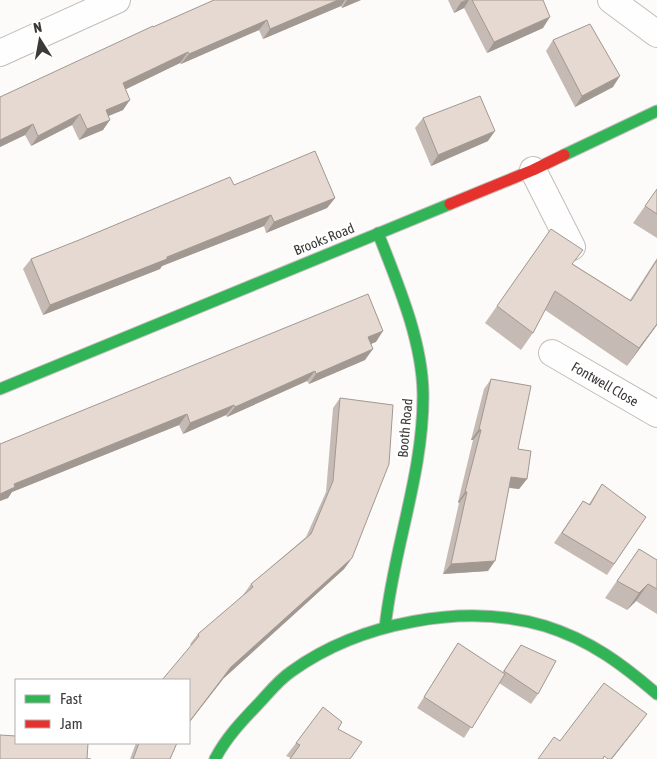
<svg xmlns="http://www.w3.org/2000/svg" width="657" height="759" font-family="'Asap Condensed',sans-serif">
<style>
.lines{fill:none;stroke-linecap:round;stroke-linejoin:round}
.street-casing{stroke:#c0bdbb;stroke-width:28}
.fast-casing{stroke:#c0bdbb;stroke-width:13}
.jam-casing{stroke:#c0bdbb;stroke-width:13}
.street{stroke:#fffefe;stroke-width:26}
.fast{stroke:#30b455;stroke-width:11}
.jam{stroke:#e5322d;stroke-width:11}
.wall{fill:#c6bbb4}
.shaded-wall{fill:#a19892}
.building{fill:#e6d9d1;stroke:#a19892}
.labels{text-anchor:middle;stroke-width:5;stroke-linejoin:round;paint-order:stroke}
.street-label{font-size:14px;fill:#3c3937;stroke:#fff}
</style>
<rect width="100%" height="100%" fill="#fdfbf9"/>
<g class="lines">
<defs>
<path id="street" d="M611 0 657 34
M0 53 117 0
M533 170 572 247
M552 353 657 414"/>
<path id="fast" d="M564 155 657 111
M378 233C397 282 422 339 423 393 424 473 393 549 385 628
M0 389 450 204
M215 759C227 736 244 719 262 700 271 690 280 679 292 671 359 623 464 602 545 626 590 640 622 664 657 694"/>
<path id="jam" d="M450 204 533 170 564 155"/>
</defs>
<!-- street casing -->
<use href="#street" class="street-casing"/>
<!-- fast casing -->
<use href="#fast" class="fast-casing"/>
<!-- jam casing -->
<use href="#jam" class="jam-casing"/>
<!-- street -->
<use href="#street" class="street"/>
<!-- fast -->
<use href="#fast" class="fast"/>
<!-- jam -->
<use href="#jam" class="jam"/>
</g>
<!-- wall -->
<path class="wall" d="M214 0H361L342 8 341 6 263 39 259 30 181 64 180 63 126 89 123 110 109 116 103 130 79 140 72 125 31 146 25 135 0 147V97Z
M448 0H543V28L487 53 464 8 454 13Z
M553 40 613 87 575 107 546 51Z
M423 118 488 141 431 166 415 128Z
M234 185 335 198 327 208 266 233 264 226 162 266 160 269 43 315 23 269 31 259Z
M657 189V238L633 223Z
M551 229 573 264 630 300 657 258V325L627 366 545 310 533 333 521 350 485 323Z
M376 342 370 344 365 360 309 384 307 381 227 417 226 415 183 434 179 425 12 492 8 498 0 501V444Z
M491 379 518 449 527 479 519 489 509 488 488 571 443 574 459 503 458 502 473 440H471L484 389Z
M340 398 352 558 344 569 224 678 190 644 198 634 244 595H243L251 584 306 537 326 492 333 408Z
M602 484 646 517 607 575 554 543 583 501 589 504Z
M639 549 657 560V614L636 601 627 610 605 598Z
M458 643 502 673 521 645 538 694 531 704 499 683 464 738 417 708Z
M338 729 291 758 286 756 296 743Z
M136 743H177L170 759H130Z"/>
<!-- shaded-wall -->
<path class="shaded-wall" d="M338 0H345L341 6 263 39 270 29Z
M347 0H361L342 8Z
M466 0H469L464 8 454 13 461 2Z
M550 17 543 28 487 53 494 42Z
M267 20 259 30 181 64 189 54Z
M188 52 180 63 116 94 123 83Z
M620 76 613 87 575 107 582 96Z
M130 100 123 110 98 120 106 110Z
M80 114 72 125 31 146 38 136Z
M110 120 103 130 79 140 87 129Z
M33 124 25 135 0 147V140Z
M495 131 488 141 431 166 438 155Z
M335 198 327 208 266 233 274 222Z
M271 215 264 226 162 266 160 269 43 315 50 305Z
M657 324V325L627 366 639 348Z
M383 331 376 342 361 348 368 337Z
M373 349 365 360 309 384 316 374Z
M315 371 307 381 227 417 235 407Z
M234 405 226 415 183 434 190 423Z
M187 414 179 425 12 492 8 498 0 501V494L14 484Z
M479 429 481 430 473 440H471Z
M511 477 527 479 519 489 504 487Z
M465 492H467L459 503 458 502Z
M352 558 344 569 224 678 189 723V722L231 667Z
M495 561 488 571 443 574 451 564Z
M648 584 636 601 627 610 639 593Z
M647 714 638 726 612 759H611Z"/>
<!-- building -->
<path class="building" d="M214 0H338L270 29 267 20 189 54 188 52 123 83 130 100 106 110 110 120 87 129 80 114 38 136 33 124 0 140V97L153 26V27Z
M472 0H543L550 17 494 42Z
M590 24 620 76 582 96 553 40Z
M480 96 495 131 438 155 423 118Z
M315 151 335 198 274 222 271 215 167 257V259L50 305 31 259 79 240 230 177 234 185Z
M657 189V214L645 206Z
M551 229 583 250 572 264 631 301 657 260V324L639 348 555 291 533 333 497 306Z
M368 294 383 331 368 337 373 349 316 374 315 371 235 407 234 405 190 423 187 414 14 484 15 487 0 494V444Z
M491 379 531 386 518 449 531 451 527 479 511 477 495 561 451 564 467 492H465L481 430 479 429Z
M340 398 393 405 389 464 352 558 231 667 189 722V680H162L199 636 198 634 253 587 251 584 311 534 333 481Z
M602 484 646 517 614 564 562 533 583 501 590 505Z
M639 549 657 560V589L648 584 639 593 617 581Z
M458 643 505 674 472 728 424 697Z
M521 645 556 661 538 694 504 671Z
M604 683 647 714 611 759H608L604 756 603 759H538L554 737 560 741Z
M323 707 342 722 338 729 362 742 350 759H290L300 745 296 743Z
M0 735 16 736V743H88L87 759H91H0Z
M139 743H177L170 759H133Z"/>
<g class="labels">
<!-- street labels -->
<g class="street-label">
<text transform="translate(324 239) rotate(-22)" y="5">Brooks Road</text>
<text transform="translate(605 384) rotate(30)" y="5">Fontwell Close</text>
<text transform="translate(405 428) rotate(-85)" y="5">Booth Road</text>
</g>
</g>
<!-- legend -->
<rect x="15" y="679" width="175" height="65" fill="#ffffff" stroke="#b1b0af"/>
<rect x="25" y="695" width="25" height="8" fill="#30b455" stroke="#b1b0af"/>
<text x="60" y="704" font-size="15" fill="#3c3937">Fast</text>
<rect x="25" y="720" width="25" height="8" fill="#e5322d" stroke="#b1b0af"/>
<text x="60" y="729" font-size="15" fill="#3c3937">Jam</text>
<!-- north arrow -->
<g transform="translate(40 40) rotate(349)" stroke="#ffffff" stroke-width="4" paint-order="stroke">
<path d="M0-4L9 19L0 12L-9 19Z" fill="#3c3937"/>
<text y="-8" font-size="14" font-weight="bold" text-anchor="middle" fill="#3c3937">N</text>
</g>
</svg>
